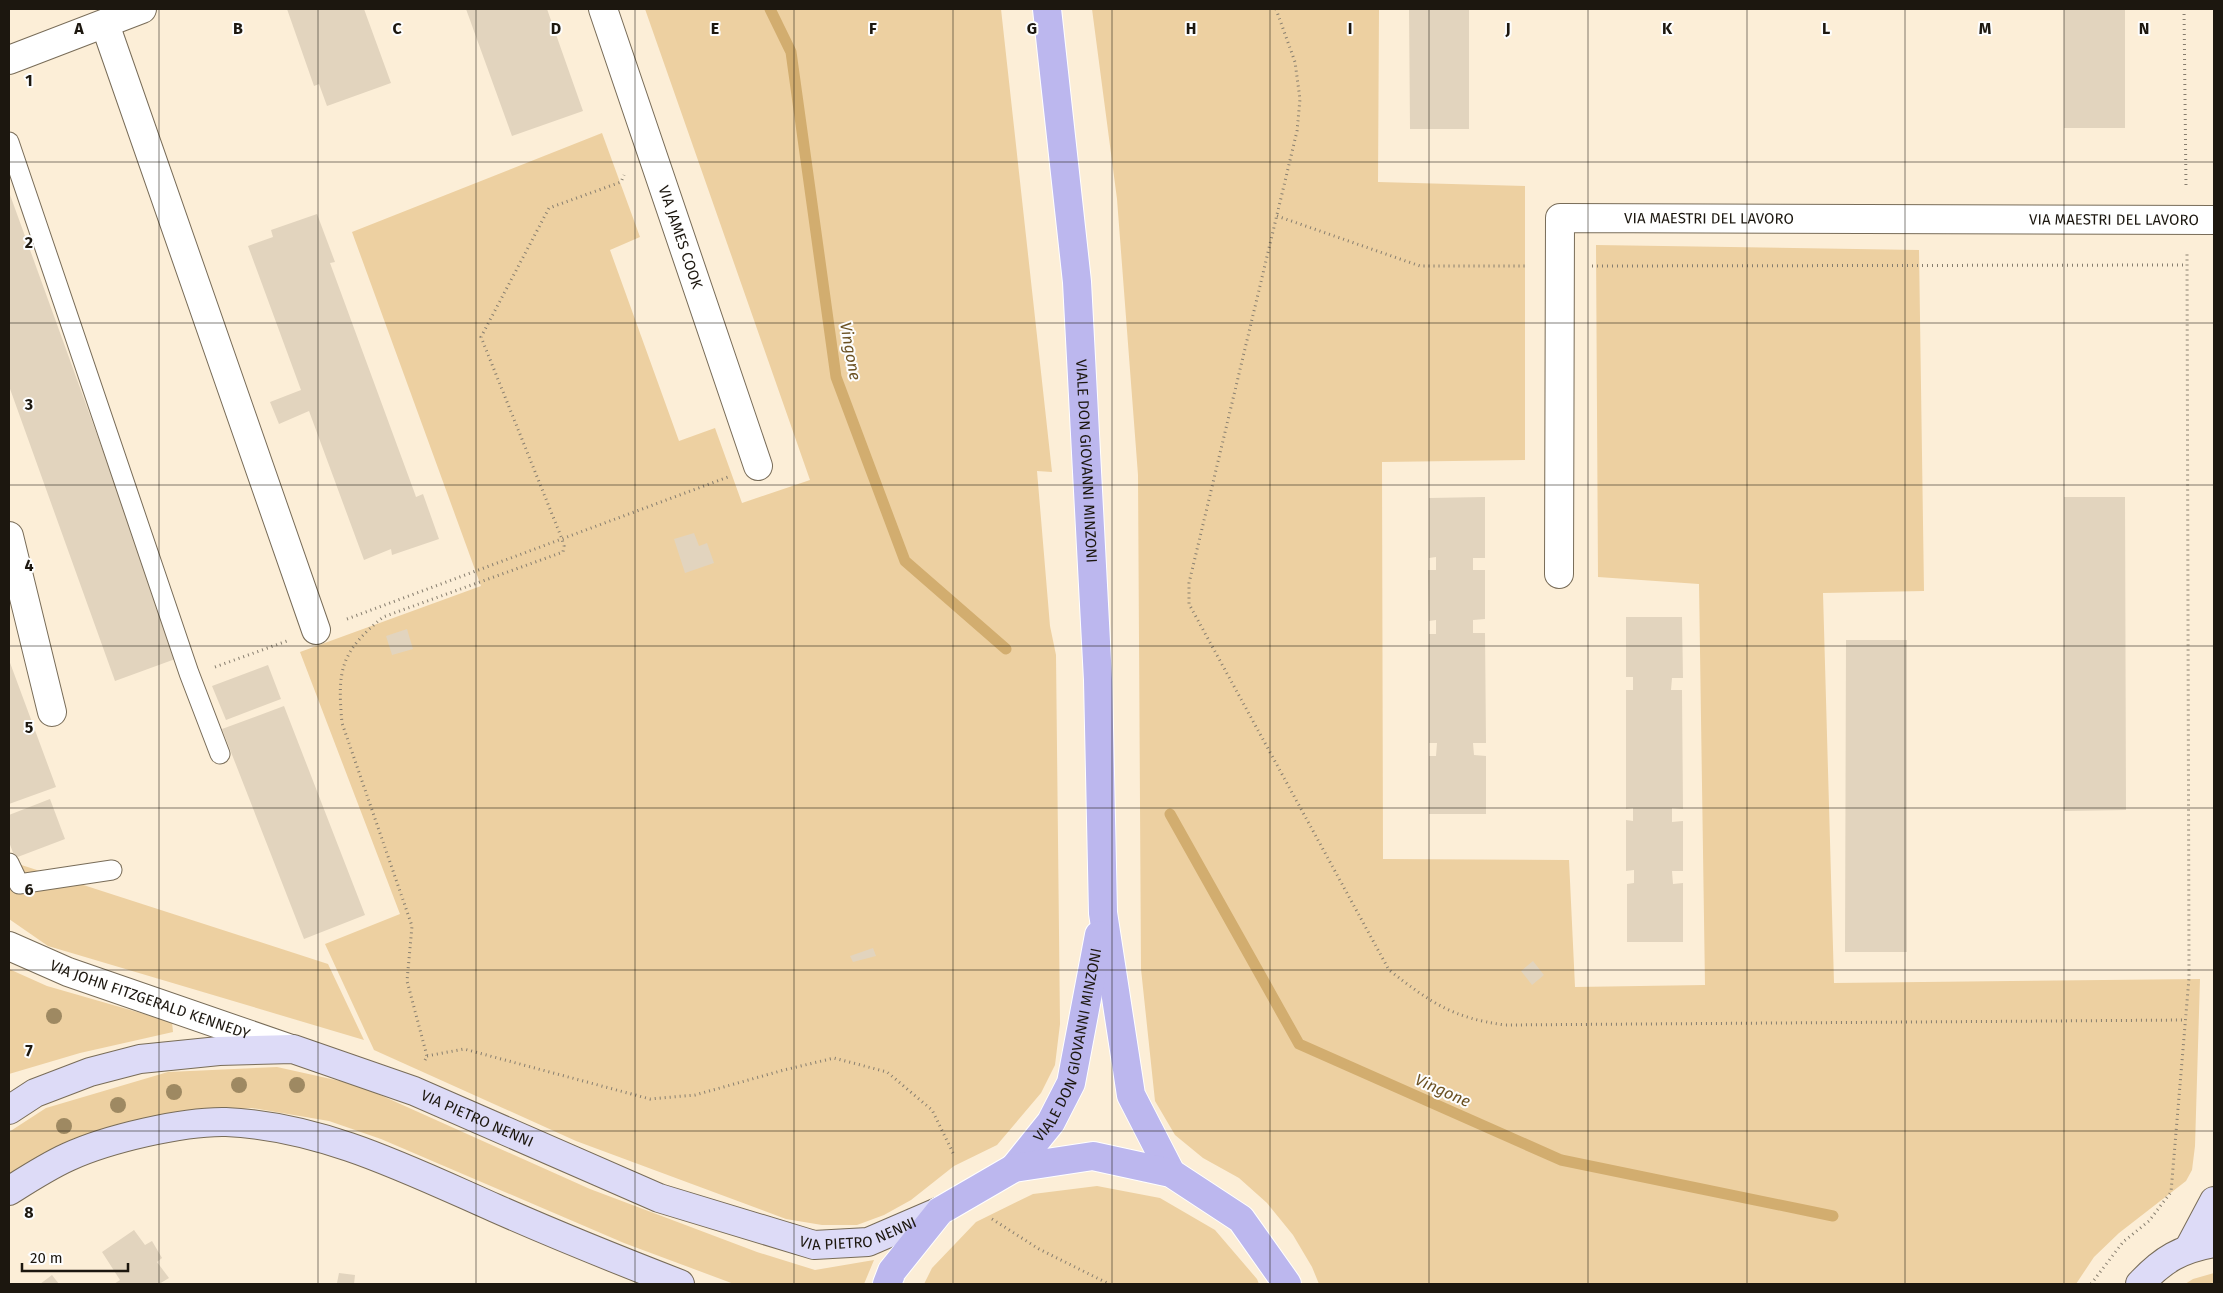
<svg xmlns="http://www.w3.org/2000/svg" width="2223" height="1293" font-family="'Fira Sans',sans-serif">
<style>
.green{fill:#edd0a1}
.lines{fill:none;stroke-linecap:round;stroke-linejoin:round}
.stream{stroke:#d2ad6f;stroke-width:11}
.building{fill:#e2d4be}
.lane-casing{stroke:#786c58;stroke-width:21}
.street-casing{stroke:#786c58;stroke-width:30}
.secondary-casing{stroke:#786c58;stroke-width:30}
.primary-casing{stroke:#fff;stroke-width:30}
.path{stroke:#877e6f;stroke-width:3;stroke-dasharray:1 4;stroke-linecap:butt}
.lane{stroke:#fff;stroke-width:19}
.street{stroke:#fff;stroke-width:28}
.secondary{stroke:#dddbf7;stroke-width:28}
.primary{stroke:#bcb7ee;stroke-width:28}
.tree{fill:#9e8962}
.grid{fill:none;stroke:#1c170f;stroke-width:1;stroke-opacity:0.55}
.labels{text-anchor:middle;stroke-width:4;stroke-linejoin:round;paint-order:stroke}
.street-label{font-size:15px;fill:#1c170f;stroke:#fdfdfd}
.water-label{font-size:16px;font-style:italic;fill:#6b5122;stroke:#fdfdfd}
.grid-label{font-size:16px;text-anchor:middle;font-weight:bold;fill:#1c170f;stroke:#fdfdfd;stroke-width:4;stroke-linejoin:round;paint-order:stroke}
</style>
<rect width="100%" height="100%" fill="#fceed7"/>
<!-- green -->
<path class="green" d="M645 9H1001L1052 472 1037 471 1050 626 1056 655 1060 1024 1055 1065 1041 1093 997 1145 954 1166 911 1200 884 1215 857 1225H822L786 1219 576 1141 374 1050 325 944 400 914 300 652 481 586 352 232 602 133 640 237 610 250 679 441 715 428 742 503 810 480Z
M1092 9H1379L1378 182 1525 186V460L1382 462 1383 859 1569 860 1575 987 1705 985 1699 584 1598 577 1596 245 1919 250 1924 591 1823 593 1834 983 2200 979 2195 1146 2192 1170 2186 1181 2119 1233 2094 1257 2076 1284H1319L1312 1267 1293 1235 1267 1203 1239 1178 1203 1158 1175 1135 1155 1101 1141 969 1138 475 1117 199Z
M9 861 328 964 364 1040 48 946 9 919Z
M9 969 47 986 172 1022 173 1032 80 1053 9 1074Z
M277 1067 358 1085 590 1189 757 1252 815 1270 874 1260 864 1284H734L624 1243 381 1139 329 1121 252 1108 184 1112 9 1176V1132L46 1108 168 1072Z
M1097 1186 1160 1198 1215 1230 1257 1279 1259 1284H924L932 1268 976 1222 1033 1194Z
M2214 1273V1284H2185L2193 1279Z"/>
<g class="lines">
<!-- stream -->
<path class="stream" d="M770 9 791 52 836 377 905 561 1006 649
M1170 814 1299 1044 1561 1160 1833 1216"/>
</g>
<!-- building -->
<path class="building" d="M287 9H364L391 83 327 106 319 84 314 86Z
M466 9H547L583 111 512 136Z
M1409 9H1469V129H1410Z
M2064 9H2125V128H2064Z
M9 192 178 658 115 681 9 386Z
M317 214 335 262 330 263 415 494 416 497 423 494 439 539 392 555 391 549 364 560 309 411 279 424 270 402 301 390 248 246 273 237 271 230Z
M1485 497V558H1473V570H1485V619L1473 620V633H1485L1486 743H1473L1474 755 1486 756V814H1429V756H1436L1437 743H1429V634H1436V620L1429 621 1428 570H1436V557L1429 558V498Z
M2064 497H2125L2126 810 2064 811Z
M694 533 699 546 707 543 714 563 685 573 674 539Z
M1626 617H1682L1683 678H1672L1671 690H1682L1683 809 1672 808V822L1683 821V871H1672L1673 884 1683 883V942H1627V884L1634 883V870L1626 871V820L1633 821V808L1626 809V690H1633V677H1626Z
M407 629 413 649 392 655 386 636Z
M1846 640H1907V952H1845Z
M9 660 56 787 9 804Z
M268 665 281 699 226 720 212 686Z
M284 706 365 915 304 939 222 729Z
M50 799 65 839 15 858 9 842V815Z
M873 948 876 956 853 962 850 956Z
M1533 961 1544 975 1532 985 1521 971Z
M134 1230 145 1245 152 1241 162 1258 157 1262 169 1278 159 1284H114L120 1280 102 1252Z
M339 1273 355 1275 354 1284 337 1283Z
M52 1275 59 1284H40Z"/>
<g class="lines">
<defs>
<path id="lane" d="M9 142 189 673 220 754
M9 863 19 884 112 870"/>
<g id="street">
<path id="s1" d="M603 9 758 466"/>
<path d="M105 24 316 630"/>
<path d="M9 60 142 9"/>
<path d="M9 536 52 712"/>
<path id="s2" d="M1559 574 1560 218 2214 220"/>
<path id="s3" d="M9 946 68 972 291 1049"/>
</g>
<g id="secondary">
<path id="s4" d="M9 1110 35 1093 90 1072 140 1059 219 1051 293 1049 414 1091 659 1198 814 1245 868 1242 940 1211"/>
<path d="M9 1191C28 1179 48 1166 68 1157 107 1139 183 1121 226 1122 322 1126 409 1170 495 1208 556 1235 618 1260 680 1284"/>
<path d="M2189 1248 2214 1201"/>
<path d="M2140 1284C2163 1259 2181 1249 2214 1243"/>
</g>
<g id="primary">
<path id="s5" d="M1047 9 1077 282 1098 680 1103 913 1131 1095 1171 1173"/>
<path id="s6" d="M1014 1168 1051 1122 1071 1083 1099 935"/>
<path d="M887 1284 892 1271 940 1211 1014 1168 1093 1156 1171 1173 1241 1219 1287 1284"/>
</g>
</defs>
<!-- lane casing -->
<use href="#lane" class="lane-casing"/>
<!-- street casing -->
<use href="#street" class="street-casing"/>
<!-- secondary casing -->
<use href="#secondary" class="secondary-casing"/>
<!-- primary casing -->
<use href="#primary" class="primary-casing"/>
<!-- path -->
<path class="path" d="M1276 9 1295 62 1300 99 1297 131 1189 583V604L1389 970C1430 1002 1452 1018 1505 1025L2185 1020
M2184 9 2186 187
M1277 216 1420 266H1528
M1592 266 2187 265
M347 619 728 477
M215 667 287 641
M427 1056 464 1049 650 1099 695 1095 784 1070 834 1058 887 1072 932 1110 953 1153
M425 1060 427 1056 407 981 412 926 342 723C337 669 341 652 383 617L563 552 564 546 562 539 481 337 549 208 621 182 624 175
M992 1219 1039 1249 1109 1284
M2091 1284 2123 1242 2149 1221 2171 1192 2189 978 2187 253"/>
<!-- lane -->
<use href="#lane" class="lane"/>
<!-- street -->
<use href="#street" class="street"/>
<!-- secondary -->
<use href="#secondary" class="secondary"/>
<!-- primary -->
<use href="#primary" class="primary"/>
</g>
<!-- trees -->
<g class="tree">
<circle cx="54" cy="1016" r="8"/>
<circle cx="239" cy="1085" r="8"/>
<circle cx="297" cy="1085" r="8"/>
<circle cx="174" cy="1092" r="8"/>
<circle cx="118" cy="1105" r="8"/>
<circle cx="64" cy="1126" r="8"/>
</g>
<!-- grid -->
<path class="grid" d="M159 9V1284M318 9V1284M476 9V1284M635 9V1284M794 9V1284M953 9V1284M1112 9V1284M1270 9V1284M1429 9V1284M1588 9V1284M1747 9V1284M1905 9V1284M2064 9V1284M9 162H2214M9 323H2214M9 485H2214M9 646H2214M9 808H2214M9 970H2214M9 1131H2214"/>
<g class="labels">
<!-- street labels -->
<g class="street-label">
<text dy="5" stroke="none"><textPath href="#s2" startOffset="505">VIA MAESTRI DEL LAVORO</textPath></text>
<text dy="5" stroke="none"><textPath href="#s2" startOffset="910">VIA MAESTRI DEL LAVORO</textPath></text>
<text dy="5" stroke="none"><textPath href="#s1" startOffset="241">VIA JAMES COOK</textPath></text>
<text dy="5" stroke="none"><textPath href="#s5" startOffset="454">VIALE DON GIOVANNI MINZONI</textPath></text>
<text dy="5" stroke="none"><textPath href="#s3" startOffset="151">VIA JOHN FITZGERALD KENNEDY</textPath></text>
<text dy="5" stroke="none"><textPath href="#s6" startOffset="138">VIALE DON GIOVANNI MINZONI</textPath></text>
<text dy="5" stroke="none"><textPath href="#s4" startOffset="492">VIA PIETRO NENNI</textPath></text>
<text dy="5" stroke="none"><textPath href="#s4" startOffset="898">VIA PIETRO NENNI</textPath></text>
</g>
<!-- water labels -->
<g class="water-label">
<text transform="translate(851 351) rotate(80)" y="6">Vingone</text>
<text transform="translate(1443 1090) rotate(24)" y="6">Vingone</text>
</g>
</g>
<g class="grid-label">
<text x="79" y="34">A</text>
<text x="238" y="34">B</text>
<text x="397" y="34">C</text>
<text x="556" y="34">D</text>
<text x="715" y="34">E</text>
<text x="873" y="34">F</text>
<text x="1032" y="34">G</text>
<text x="1191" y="34">H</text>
<text x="1350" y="34">I</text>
<text x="1508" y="34">J</text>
<text x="1667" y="34">K</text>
<text x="1826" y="34">L</text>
<text x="1985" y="34">M</text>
<text x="2144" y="34">N</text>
<text x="29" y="86">1</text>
<text x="29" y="248">2</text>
<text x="29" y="410">3</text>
<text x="29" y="571">4</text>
<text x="29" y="733">5</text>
<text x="29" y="895">6</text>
<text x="29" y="1056">7</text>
<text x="29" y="1218">8</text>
</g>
<!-- border -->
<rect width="2223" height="1293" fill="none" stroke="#1c170f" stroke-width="20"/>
<!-- scale -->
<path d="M22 1263v8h106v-8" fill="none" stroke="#1c170f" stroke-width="2.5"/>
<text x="30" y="1263" font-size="15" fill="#1c170f" stroke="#fdfdfd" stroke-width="4" paint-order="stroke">20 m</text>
</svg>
